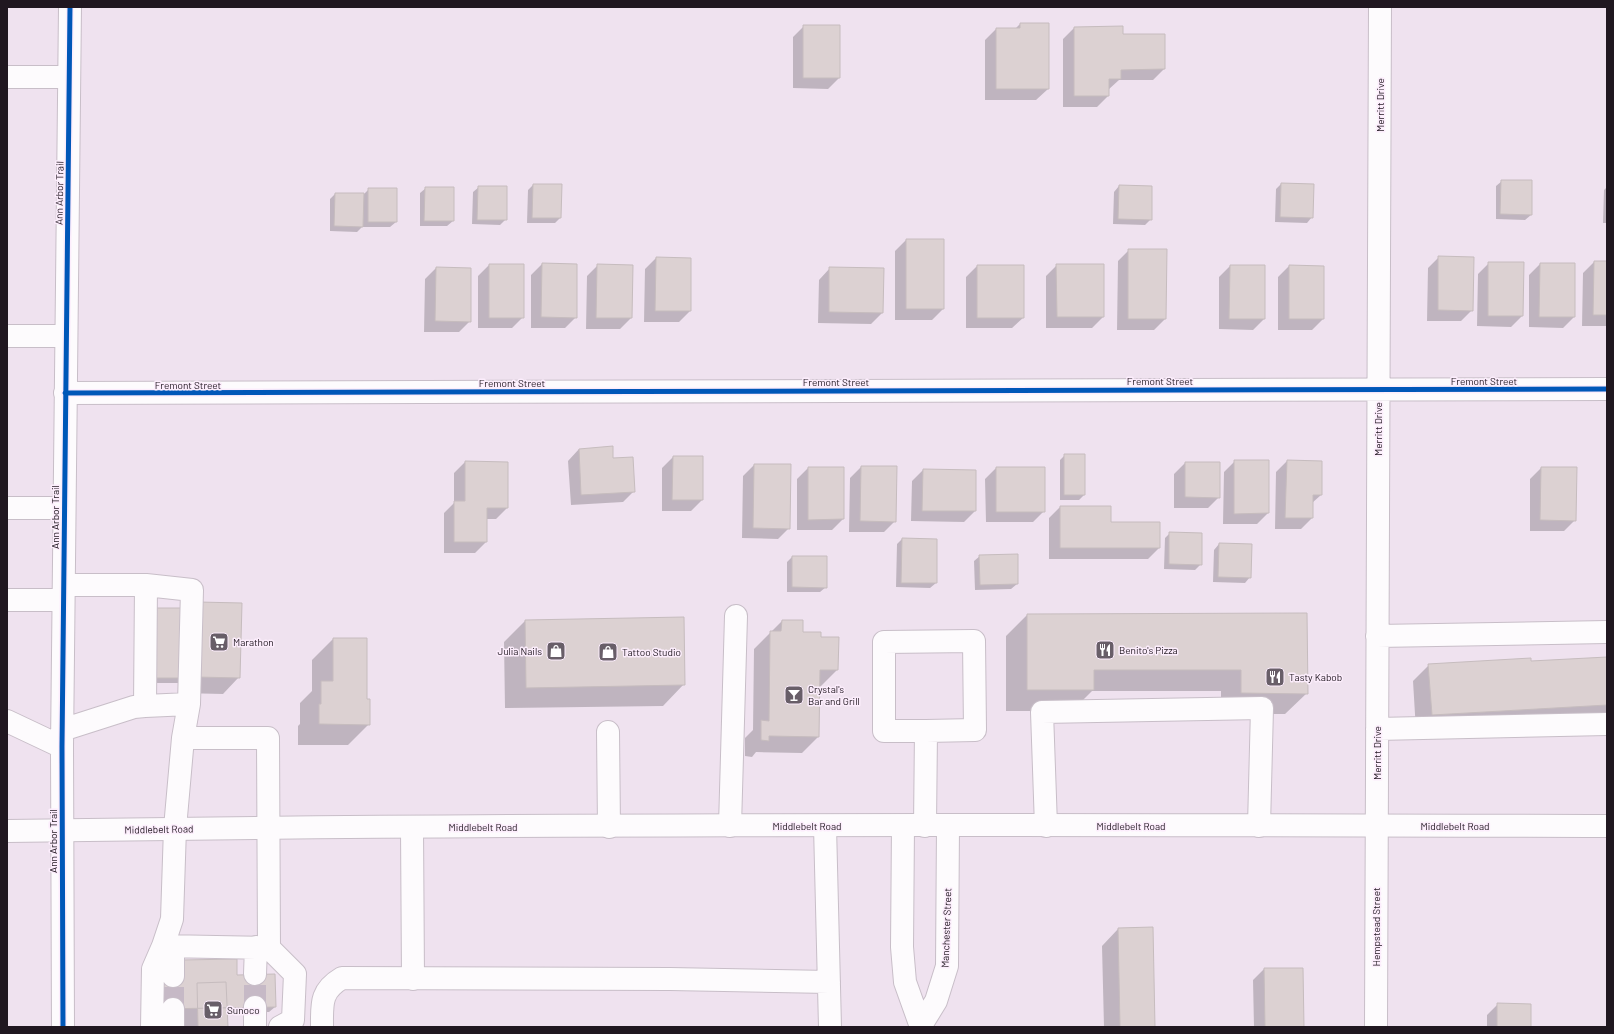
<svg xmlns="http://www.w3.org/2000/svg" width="1614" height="1034" font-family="Barlow,sans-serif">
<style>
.shadow{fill:#0003}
.building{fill:#dcd1d2;stroke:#c6bcbe}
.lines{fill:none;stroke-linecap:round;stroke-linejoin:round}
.minor-tunnel{stroke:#c6b9c6;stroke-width:22;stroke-dasharray:22 11;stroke-linecap:butt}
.minor-casing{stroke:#c8bec8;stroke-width:24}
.major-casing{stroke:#c8bec8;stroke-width:24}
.minor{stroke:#fdfbfd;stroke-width:22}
.major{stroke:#fdfbfd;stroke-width:22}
.cycleway-casing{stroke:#fcedfc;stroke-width:8}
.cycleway{stroke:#0057b8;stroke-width:5}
.labels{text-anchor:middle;stroke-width:3;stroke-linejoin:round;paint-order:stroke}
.street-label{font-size:10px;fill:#201720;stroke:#fcedfc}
.poi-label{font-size:10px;fill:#201720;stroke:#fcedfc;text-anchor:start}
</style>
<rect width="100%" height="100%" fill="#efe2ef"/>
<!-- shadow -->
<path class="shadow" d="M1020 24 1048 89 1036 100H985V40L996 29H1015Z
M804 26H839V78L828 89 793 88V37Z
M1122 27V35L1164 69 1153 80H1119L1108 90V96L1097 107H1063V39L1074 28Z
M1502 181 1531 215 1525 220 1496 219V186Z
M1281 184 1312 217 1307 223 1275 222 1276 189Z
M533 185H561L560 218 555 223H527L528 190Z
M1119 186 1151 219 1145 225 1113 224 1114 192Z
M479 187 506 219 500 225 472 224 473 192Z
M1607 187V223H1603L1604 190Z
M426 188 453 221 447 226H420V193Z
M369 189 396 222 390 227H362L357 232 330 231V199L335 194H364Z
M906 240 943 309 932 320H895V251Z
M1129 250 1165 319 1154 330H1117L1118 261Z
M1439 257 1472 310 1461 321H1427L1428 268Z
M656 258 690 311 679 322H644L645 269Z
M1594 262H1607V326H1582L1583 273Z
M1489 263 1522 316 1511 327 1477 326 1478 274Z
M542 264 576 317 565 328H531V275Z
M1540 264 1574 317 1563 328 1529 327V275Z
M489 265 523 317 512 328H478V276Z
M598 265 631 318 620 329H586L587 276Z
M1057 265 1103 317 1092 328H1046V276Z
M977 266 1024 317 1012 328H966V277Z
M1230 266 1264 319 1253 330 1219 329V277Z
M1289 266 1323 319 1312 330H1278V277Z
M436 268 470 321 459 332H424L425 279Z
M830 268 882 313 871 324 818 323 819 280Z
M579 449 612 459 634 491 623 502 571 505 568 461Z
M1065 455 1084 495 1079 500H1060V460Z
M673 457H702V500L691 511H662V468Z
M1235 461 1268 513 1257 524H1223L1224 472Z
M1287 461 1321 462V495L1312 503V518L1301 529H1275L1276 472Z
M465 462 507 463V508L496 519H486V542L475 553H444V513L454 503V473Z
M1185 463 1219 497 1208 508H1174V474Z
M754 465 789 528 778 539 742 538 743 476Z
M861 467 895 521 884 532H849L850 478Z
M808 468 843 519 832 530H797V479Z
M996 468 1044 511 1033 522H986L985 479Z
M1541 468 1575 520 1564 531H1530V479Z
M923 470 975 511 964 522 911 521 912 481Z
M1060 507 1110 523 1159 548 1148 559H1049V518Z
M1170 533 1201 564 1195 570 1164 569 1165 538Z
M902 539 936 583 930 588 896 587 897 544Z
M1219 544 1250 577 1245 583 1213 582 1214 550Z
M1017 555V584L1011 589 975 590 974 561 980 556Z
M792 557 826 587 820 592H787V562Z
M150 614 239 677 223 694 180 693 181 683H149Z
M1306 614 1307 693 1285 714H1221V691H1092L1072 711H1006V636L1027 615Z
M525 621 684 684 663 706 505 708 504 642Z
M782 621 802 633 820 638 837 670 821 686H819L818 737 802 753 756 752 752 757 745 756V738L753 730 754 649Z
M333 639 366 700 369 724 348 745H298V726L300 724V703L312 691V660Z
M1607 658V720L1416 731 1413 681 1429 665 1531 662Z
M1118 929 1154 1027H1104L1102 946Z
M1264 969 1303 1027H1254L1253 980Z
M236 976 275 1007 269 1012 226 1013 227 1027H181L151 1014Z
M1498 1004 1530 1027H1487V1015Z"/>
<!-- building -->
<path class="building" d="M1020 23H1049V89H996V28H1020Z
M803 25H840V78H803Z
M1123 26V34H1165V69L1121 70V79H1109V96H1074V27Z
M1501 180H1532V215L1500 214Z
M1281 183 1314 184 1313 218 1280 217Z
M533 184H562L561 218H532Z
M1119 185 1152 186V220L1118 219Z
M478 186H507V220H477Z
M425 187H454V221H424Z
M368 188H397V222H368Z
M335 193H364L363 227 334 226Z
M906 239H944V309H906Z
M1128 249H1167L1166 319H1128Z
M1438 256 1474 257 1473 311 1438 310Z
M656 257 691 258V311H655Z
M1594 261H1607V315H1593Z
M1488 262H1524L1523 316H1488Z
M542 263 577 264V318L541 317Z
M1540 263H1575V317H1539Z
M489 264H524V318H489Z
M597 264 633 265 632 318H596Z
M1056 264H1104V317H1057Z
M977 265H1024V318H977Z
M1230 265H1265V319H1229Z
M1289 265 1324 266V319H1289Z
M436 267 471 268V322L435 321Z
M829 267 884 268 883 313 829 312Z
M613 446V458L633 457 635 492 581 495 579 449Z
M1064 454H1085V495H1064Z
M673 456H703V500H672Z
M1234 460H1269V513L1234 514Z
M1287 460 1322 461V495H1313V518H1285Z
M465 461 508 462V508H487V542H454V501H465Z
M1185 462H1220V498L1185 497Z
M754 464H791L790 529 753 528Z
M861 466H897L896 522 860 521Z
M808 467H844V519L808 520Z
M996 467H1045V512H996Z
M1541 467H1577L1576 521 1540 520Z
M923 469 976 470V511H922Z
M1060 506H1111V522H1160V548H1060Z
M1169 532 1202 533V565L1169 564Z
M902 538 937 539V583H901Z
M1219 543 1252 544 1251 578 1218 577Z
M1018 554V584L980 585 979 555Z
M792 556H827V588L792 587Z
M198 602 242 603 240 678 196 677Z
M155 608H188L187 678H154Z
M1307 613 1308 694 1241 693V670H1094V690H1027V614Z
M684 617 685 685 526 688 525 620Z
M782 620H803V632H821V637H839L838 670H820L819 737 769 736V741L761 740V720L769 721 770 631H781Z
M333 638H367V699H370V725L319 724V704H321V681H333Z
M1607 657V705L1432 715 1428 664 1531 658V661Z
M1153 927 1155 1027H1120L1118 928Z
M237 959V975L275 974 276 1007 156 1009 155 976 181 960Z
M1264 968H1303L1304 1027H1265Z
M226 982 228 1027H198L197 983Z
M1497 1003 1531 1004V1027H1497Z"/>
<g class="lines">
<!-- minor-tunnel -->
<path class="minor-tunnel" d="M255 1007V974
M173 1009V976"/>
<defs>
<path id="minor" d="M7 77H69
M7 336H66
M65 393 1607 389
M7 508H64
M64 585H146L192 590 189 704 183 738
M146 585 145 706 189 704
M7 600H63
M1377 636 1607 632
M7 721 62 747
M1377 729 1607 724
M62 730 134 707 145 706
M608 732 609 827
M183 738H268L269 948 163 946 172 919 175 828Z
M730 826 736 616
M825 826 830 1027
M903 826 902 947 905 982 920 1024
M925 826 926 731 975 730 974 641 884 642V731H926
M1046 826 1042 712 1262 708 1259 826
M412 828 413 979
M269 948 295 974 293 1020 280 1027
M255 974 256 947
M173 976V947
M255 1007V1027
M173 1009V1027
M63 1027 62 747 70 7
M152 1027 153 969 163 946
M322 1027C322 1004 320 991 342 978L670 979 829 982
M920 1027 936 1001 947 966 948 826
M1376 1027 1380 7"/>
<path id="major" d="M7 831C540 823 1074 825 1607 826"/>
</defs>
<!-- minor casing -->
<use href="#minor" class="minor-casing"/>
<!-- major casing -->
<use href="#major" class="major-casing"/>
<!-- minor -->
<use href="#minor" class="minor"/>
<!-- major -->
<use href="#major" class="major"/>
<defs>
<path id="cycleway" d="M65 393 1607 389
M63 1027 62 747 70 7"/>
</defs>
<!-- cycleway casing -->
<use href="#cycleway" class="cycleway-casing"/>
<!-- cycleway -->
<use href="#cycleway" class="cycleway"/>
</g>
<!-- icons -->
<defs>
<symbol id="supermarket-square" viewBox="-11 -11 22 22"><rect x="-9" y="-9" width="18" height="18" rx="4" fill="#685e68" stroke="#fcedfc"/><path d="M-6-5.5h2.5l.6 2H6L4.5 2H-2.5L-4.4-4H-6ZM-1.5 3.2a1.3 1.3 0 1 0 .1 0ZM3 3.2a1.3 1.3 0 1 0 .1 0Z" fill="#fff"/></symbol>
<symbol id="restaurant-square" viewBox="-11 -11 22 22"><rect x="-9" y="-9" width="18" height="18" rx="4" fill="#685e68" stroke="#fcedfc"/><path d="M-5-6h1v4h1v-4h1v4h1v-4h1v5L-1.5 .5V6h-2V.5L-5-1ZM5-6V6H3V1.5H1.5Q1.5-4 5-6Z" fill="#fff"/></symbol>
<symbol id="shop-square" viewBox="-11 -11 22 22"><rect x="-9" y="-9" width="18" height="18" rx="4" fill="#685e68" stroke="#fcedfc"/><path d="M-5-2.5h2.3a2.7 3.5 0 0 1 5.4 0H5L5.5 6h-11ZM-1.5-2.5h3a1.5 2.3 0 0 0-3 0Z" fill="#fff"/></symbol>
<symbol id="bar-square" viewBox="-11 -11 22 22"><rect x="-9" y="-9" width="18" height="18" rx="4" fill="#685e68" stroke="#fcedfc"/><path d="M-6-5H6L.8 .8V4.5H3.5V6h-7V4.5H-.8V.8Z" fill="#fff"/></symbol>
</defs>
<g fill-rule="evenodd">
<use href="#supermarket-square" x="208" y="631" width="22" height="22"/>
<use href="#restaurant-square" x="1094" y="639" width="22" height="22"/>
<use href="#shop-square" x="545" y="640" width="22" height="22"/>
<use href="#shop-square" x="597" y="641" width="22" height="22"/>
<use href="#restaurant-square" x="1264" y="666" width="22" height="22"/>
<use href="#bar-square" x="783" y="684" width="22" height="22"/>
<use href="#supermarket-square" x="202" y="999" width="22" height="22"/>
</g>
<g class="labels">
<!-- street labels -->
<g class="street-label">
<text transform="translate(1380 105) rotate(-90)" y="4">Merritt Drive</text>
<text transform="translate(59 193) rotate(-89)" y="4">Ann Arbor Trail</text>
<text x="1160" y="385">Fremont Street</text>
<text x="1484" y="385">Fremont Street</text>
<text x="836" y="386">Fremont Street</text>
<text x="512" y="387">Fremont Street</text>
<text x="188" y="389">Fremont Street</text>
<text transform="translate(1378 429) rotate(-90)" y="4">Merritt Drive</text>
<text transform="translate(55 517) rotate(-90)" y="4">Ann Arbor Trail</text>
<text transform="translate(1377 753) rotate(-90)" y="4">Merritt Drive</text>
<text x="807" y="830">Middlebelt Road</text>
<text x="1131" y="830">Middlebelt Road</text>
<text x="1455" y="830">Middlebelt Road</text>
<text x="483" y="831">Middlebelt Road</text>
<text transform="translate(159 829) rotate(-1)" y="4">Middlebelt Road</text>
<text transform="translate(53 841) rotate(-90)" y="4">Ann Arbor Trail</text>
<text transform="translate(1376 927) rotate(-90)" y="4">Hempstead Street</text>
<text transform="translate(946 928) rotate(-88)" y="4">Manchester Street</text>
</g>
<!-- poi labels -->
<g class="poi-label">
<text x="233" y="646">Marathon</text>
<text x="1119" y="654">Benito's Pizza</text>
<text x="542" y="655" text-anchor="end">Julia Nails</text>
<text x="622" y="656">Tattoo Studio</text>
<text x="1289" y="681">Tasty Kabob</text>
<text x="808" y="693">Crystal's<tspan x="808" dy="12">Bar and Grill</tspan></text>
<text x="227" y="1014">Sunoco</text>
</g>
</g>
<!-- border -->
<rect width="1614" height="1034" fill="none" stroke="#201720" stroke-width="16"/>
</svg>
